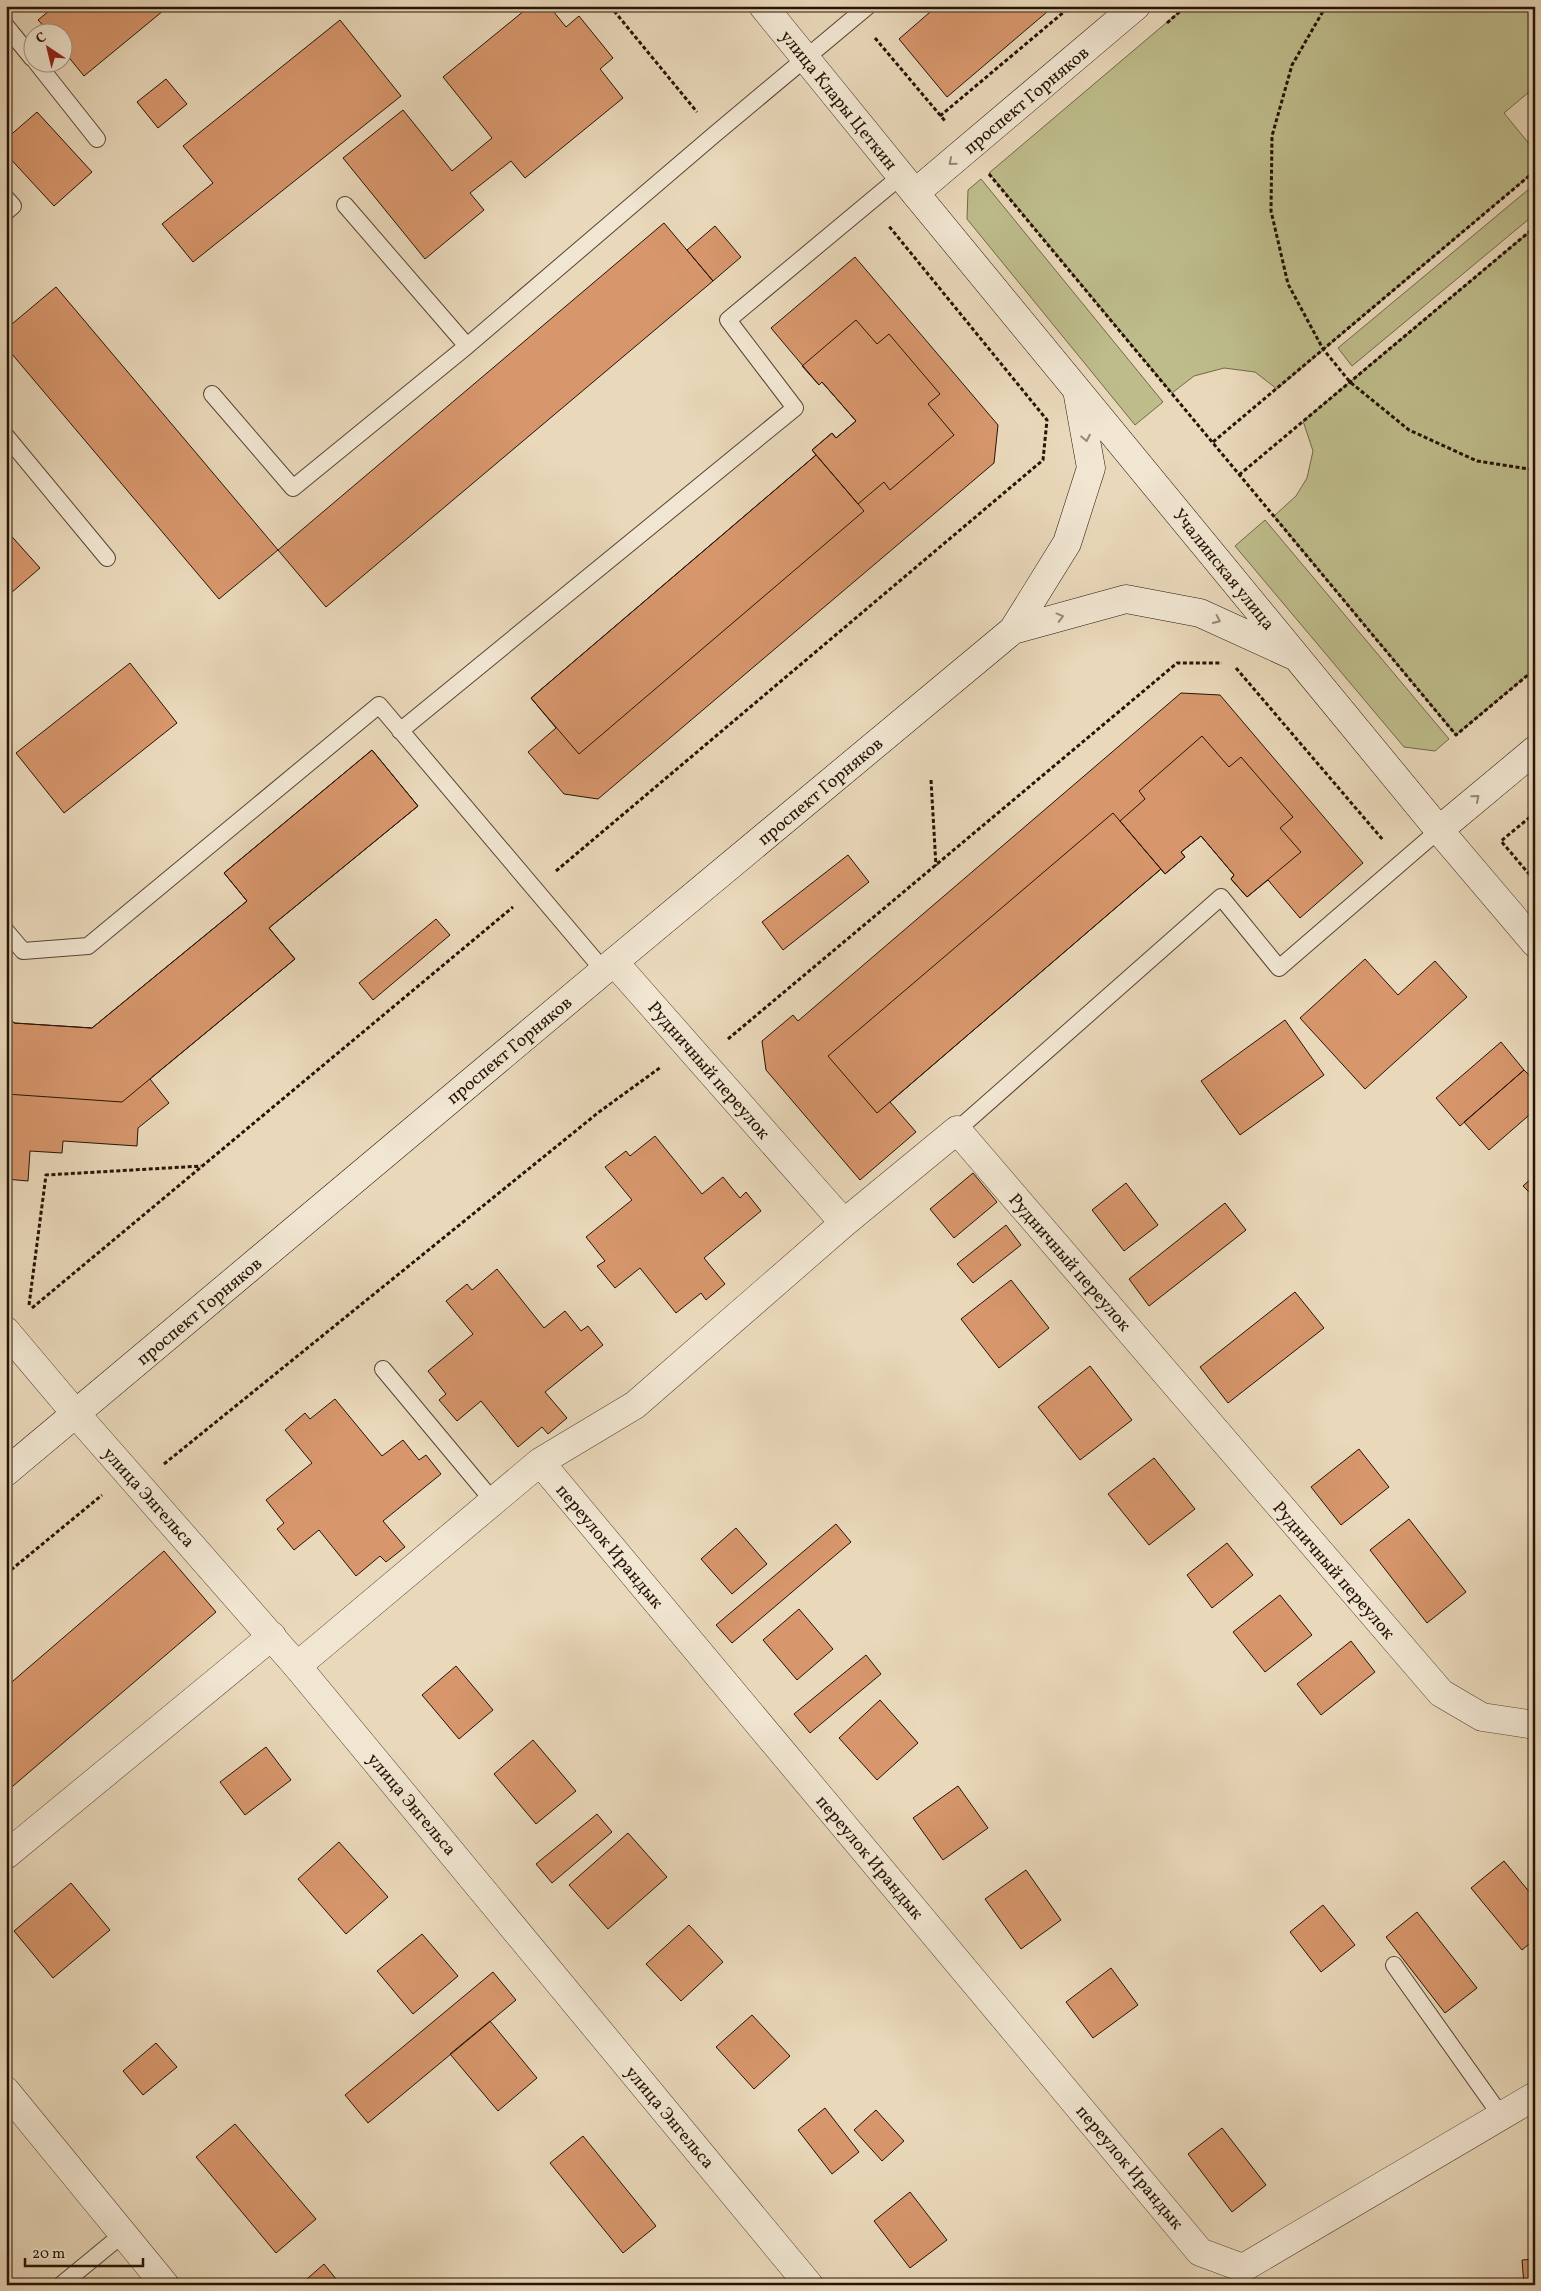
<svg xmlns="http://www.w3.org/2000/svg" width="1541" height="2291" font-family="Vollkorn,serif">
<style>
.green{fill:#bebc8b;stroke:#726848}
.building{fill:#d7966c;stroke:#261305}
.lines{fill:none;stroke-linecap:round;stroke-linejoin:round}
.service-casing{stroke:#574432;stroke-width:18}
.minor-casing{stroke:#574432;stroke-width:29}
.tertiary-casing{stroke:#574432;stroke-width:29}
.secondary-casing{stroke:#261305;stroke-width:29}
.path{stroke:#261305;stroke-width:3;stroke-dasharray:4 2.5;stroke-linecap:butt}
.service{stroke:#f1e6d2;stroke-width:16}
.minor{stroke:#f1e6d2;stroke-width:28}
.tertiary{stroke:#f1e6d2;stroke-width:28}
.secondary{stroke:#f1e6d2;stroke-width:28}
.oneway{stroke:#968776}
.labels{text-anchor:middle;stroke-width:4;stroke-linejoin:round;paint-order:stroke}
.street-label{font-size:18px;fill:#261305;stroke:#f1e6d2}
</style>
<rect width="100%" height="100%" fill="#e9d8ba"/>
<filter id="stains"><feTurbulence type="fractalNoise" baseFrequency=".004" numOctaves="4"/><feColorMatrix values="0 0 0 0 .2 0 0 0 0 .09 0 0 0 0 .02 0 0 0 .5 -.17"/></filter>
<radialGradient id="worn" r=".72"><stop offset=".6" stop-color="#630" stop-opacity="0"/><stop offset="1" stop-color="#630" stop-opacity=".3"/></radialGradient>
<!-- green -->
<path class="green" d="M1186 6H1535V87L1504 113 1535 151V171L1277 389 1255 372 1224 368 1194 376 1172 393 989 173Z
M981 179 1163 402 1135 425 967 219 968 190Z
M1535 184V214L1352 366 1338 348Z
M1535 227V669L1456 735 1274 516 1296 496 1307 478 1313 451 1303 421Z
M1265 520 1449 739 1435 751 1404 747 1235 546Z"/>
<!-- building -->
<path class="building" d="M55 6H169L84 76 62 49V32H49L38 20Z
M530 6H549L566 27 579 16 613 58 600 69 623 98 525 178 511 161 470 193 484 210 425 259 343 158 403 110 452 171 492 138 443 77Z
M937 6H1054L947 97 899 39Z
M340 20 401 96 193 262 162 224 213 183 183 146Z
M166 79 187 104 158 128 137 102Z
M37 112 92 172 54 206 6 154V139Z
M664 223 713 281 326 607 278 550Z
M715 226 741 257 713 281 687 250Z
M855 257 998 425 994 463 598 799 564 794 528 752 556 728 531 698 816 455 812 450 832 433 836 438 856 421 822 382 819 385 771 328Z
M56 287 278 550 219 599 6 347V329Z
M856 320 877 344 889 334 940 394 928 404 954 435 890 490 884 482 858 504 812 450 832 433 836 438 856 421 822 382 819 385 802 366Z
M816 455 864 511 579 754 531 698Z
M6 530 40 568 11 593 6 587Z
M130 663 177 723 64 813 16 753Z
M1181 693 1220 695 1363 863 1300 918 1268 880 1247 897 1231 879 1234 875 1201 836 1181 852 1185 857 1165 874 1161 869 890 1102 916 1132 860 1180 766 1070 762 1041 793 1015 798 1021Z
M1202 736 1229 767 1241 757 1293 817 1280 828 1301 852 1247 897 1231 879 1234 875 1201 836 1181 852 1185 857 1165 874 1120 821 1145 799 1139 791Z
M372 750 418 806 269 928 295 959 122 1102 6 1094V1014L14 1023 92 1028 247 901 224 873Z
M372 750 418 806 269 928 295 959 150 1079 169 1103 138 1128 137 1146 63 1141 62 1153 30 1151 28 1181 6 1179V1014L14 1023 92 1028 247 901 224 873Z
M1113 813 1161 869 877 1113 828 1056Z
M848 855 869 882 783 950 762 922Z
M436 919 450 935 373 1000 359 983Z
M1365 959 1398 995 1435 961 1467 997 1365 1089 1300 1018Z
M1285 1020 1324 1075 1240 1135 1201 1081Z
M1501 1042 1524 1070 1460 1126 1436 1098Z
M1524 1070 1535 1081V1110L1489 1150 1464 1122Z
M655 1136 702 1194 723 1177 740 1198 746 1192 761 1211 704 1258 725 1284 706 1300 701 1293 676 1313 640 1268 615 1288 597 1266 605 1261 586 1237 632 1200 605 1167 626 1151 630 1156Z
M973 1173 997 1202 954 1238 930 1209Z
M1535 1175V1198L1523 1186Z
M1126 1183 1158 1225 1124 1251 1092 1210Z
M1225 1203 1246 1230 1149 1306 1129 1279Z
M1006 1225 1021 1245 973 1283 957 1264Z
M497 1269 544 1328 565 1311 581 1331 588 1326 603 1345 545 1392 567 1418 548 1434 542 1427 518 1447 481 1401 457 1421 439 1400 446 1394 428 1371 473 1334 446 1301 467 1284 472 1290Z
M1011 1280 1049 1328 999 1368 961 1319Z
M1295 1292 1324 1328 1228 1403 1200 1367Z
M1090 1366 1132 1420 1080 1460 1038 1407Z
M335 1399 382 1456 403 1440 419 1460 426 1455 441 1474 383 1521 405 1547 386 1562 380 1556 356 1576 319 1530 294 1550 277 1529 284 1523 266 1500 312 1463 285 1430 305 1413 310 1419Z
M1359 1449 1389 1487 1341 1525 1311 1487Z
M1154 1458 1195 1509 1149 1545 1108 1494Z
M1409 1519 1466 1592 1427 1623 1370 1550Z
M836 1524 851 1542 732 1643 716 1625Z
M736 1528 767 1564 732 1594 701 1559Z
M1227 1543 1253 1575 1212 1608 1187 1575Z
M164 1551 216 1612 6 1792V1687Z
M1280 1595 1312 1635 1265 1672 1233 1632Z
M799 1609 833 1649 797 1680 763 1640Z
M1351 1641 1375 1672 1321 1715 1297 1684Z
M866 1655 881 1674 810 1733 794 1714Z
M456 1666 493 1710 459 1739 422 1695Z
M880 1700 918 1743 877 1780 839 1738Z
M533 1740 576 1791 536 1824 494 1774Z
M266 1747 291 1780 245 1815 220 1782Z
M958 1786 988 1828 943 1860 913 1818Z
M597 1814 612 1832 552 1883 536 1864Z
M628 1833 667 1877 608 1929 569 1885Z
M339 1842 388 1897 346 1934 298 1879Z
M1504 1861 1535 1899V1939L1522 1950 1471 1888Z
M1026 1870 1061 1920 1021 1949 985 1899Z
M71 1883 110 1930 53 1978 14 1931Z
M1323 1905 1355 1945 1321 1972 1290 1932Z
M1417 1912 1477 1988 1445 2013 1386 1937Z
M689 1925 723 1962 681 2001 646 1964Z
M422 1934 458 1976 413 2014 377 1971Z
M1111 1968 1138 2005 1093 2038 1066 2002Z
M493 1972 516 2000 368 2123 345 2095Z
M752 2015 790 2056 754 2089 716 2047Z
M490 2021 537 2078 498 2111 450 2054Z
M156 2043 177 2067 143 2095 123 2071Z
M825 2108 859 2152 832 2174 798 2130Z
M876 2110 904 2141 882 2161 854 2130Z
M235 2124 316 2219 276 2253 196 2157Z
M1222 2128 1266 2185 1232 2212 1188 2154Z
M583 2136 656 2226 623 2253 550 2163Z
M910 2192 947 2240 910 2268 874 2221Z
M1535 2259V2285H1524L1522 2260Z
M324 2264 341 2285H300Z
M995 2280 1000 2285H989Z"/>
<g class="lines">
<defs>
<path id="service" d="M6 26 32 58
M36 62 97 139
M6 198 13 206 6 212
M345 205 467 346
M212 394 293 488 467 346 715 134 868 6
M6 436 107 558
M400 731 795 408 728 320 901 176
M6 931 23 951 88 946 379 705 604 971
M957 1130 1221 897 1279 968 1439 830
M383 1369 493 1501
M1394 1965 1502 2117
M61 2285 123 2234"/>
<path id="minor" d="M614 962 844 1223 957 1130 1441 1693 1482 1717 1535 1725
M540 1462 1200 2252 1243 2268 1535 2096
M297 1666 540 1462 635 1405 844 1223
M6 1855 272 1636
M6 2091 165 2285"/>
<path id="tertiary" d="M763 6 915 193
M1439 830 1535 943
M6 1331 76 1414 297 1666 809 2285"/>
<path id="secondary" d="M1136 6 915 193 1439 830 1535 750
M1013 630 1126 599 1200 613 1292 655
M6 1472 614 962 1013 630 1067 543 1091 468 1077 390"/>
</defs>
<!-- service casing -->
<use href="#service" class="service-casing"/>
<!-- minor casing -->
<use href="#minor" class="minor-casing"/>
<!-- tertiary casing -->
<use href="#tertiary" class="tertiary-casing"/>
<!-- secondary casing -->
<use href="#secondary" class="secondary-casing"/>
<!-- path -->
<path class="path" d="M610 6 697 112
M1326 6 1292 65 1272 136 1271 211 1288 284 1323 349 1350 382 1409 430 1477 461 1535 470
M1167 23 1186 6
M875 38 945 121
M940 116 1071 6
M989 174 1456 735 1535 669
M1213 442 1535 171
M1239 475 1535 227
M1236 668 1383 840
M931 780 936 866
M1535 813 1501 841 1535 881
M556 871 1043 460 1047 420 888 225
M728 1039 1177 663H1222
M29 1305 46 1175 201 1166
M32 1308 513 907
M164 1464 599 1112 661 1067
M6 1574 102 1495"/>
<!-- service -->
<use href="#service" class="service"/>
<!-- minor -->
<use href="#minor" class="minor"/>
<!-- tertiary -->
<use href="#tertiary" class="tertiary"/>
<!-- secondary -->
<use href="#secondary" class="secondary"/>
</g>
<!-- one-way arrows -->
<defs><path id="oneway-chevron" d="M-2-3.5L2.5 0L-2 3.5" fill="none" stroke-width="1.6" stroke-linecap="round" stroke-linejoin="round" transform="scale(1.25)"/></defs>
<g class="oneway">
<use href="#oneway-chevron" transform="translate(952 162) rotate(140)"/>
<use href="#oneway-chevron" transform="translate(1086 438) rotate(79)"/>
<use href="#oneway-chevron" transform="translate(1060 617) rotate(-15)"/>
<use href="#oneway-chevron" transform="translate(1217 620) rotate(25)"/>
<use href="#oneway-chevron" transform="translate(1476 798) rotate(-40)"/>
</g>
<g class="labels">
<!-- street labels -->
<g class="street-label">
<text transform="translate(839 100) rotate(51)" y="6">улица Клары Цеткин</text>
<text transform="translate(1026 100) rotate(-40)" y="6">проспект Горняков</text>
<text transform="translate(1224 569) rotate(51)" y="6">Учалинская улица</text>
<text transform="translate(820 791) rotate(-40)" y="6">проспект Горняков</text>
<text transform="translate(509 1050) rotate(-40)" y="6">проспект Горняков</text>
<text transform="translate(709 1070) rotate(49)" y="6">Рудничный переулок</text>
<text transform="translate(1070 1262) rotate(49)" y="6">Рудничный переулок</text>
<text transform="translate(199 1311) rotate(-40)" y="6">проспект Горняков</text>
<text transform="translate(149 1497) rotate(48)" y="6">улица Энгельса</text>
<text transform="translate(610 1546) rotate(50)" y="6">переулок Ирандык</text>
<text transform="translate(1334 1570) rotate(49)" y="6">Рудничный переулок</text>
<text transform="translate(412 1804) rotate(50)" y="6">улица Энгельса</text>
<text transform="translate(870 1857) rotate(50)" y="6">переулок Ирандык</text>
<text transform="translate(670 2117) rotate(50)" y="6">улица Энгельса</text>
<text transform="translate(1130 2167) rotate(50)" y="6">переулок Ирандык</text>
</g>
</g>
<!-- margin -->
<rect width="1541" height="2291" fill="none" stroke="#e9d8ba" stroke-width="25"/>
<rect x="8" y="8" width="1526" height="2276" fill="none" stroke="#261305" stroke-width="2.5"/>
<rect x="12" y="12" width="1516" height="2266" fill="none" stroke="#261305"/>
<!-- north arrow -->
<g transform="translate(48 48) rotate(325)"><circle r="24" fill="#f1e6d2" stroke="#a09280"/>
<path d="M0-4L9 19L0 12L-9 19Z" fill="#8f2418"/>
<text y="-8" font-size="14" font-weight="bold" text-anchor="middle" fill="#261305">С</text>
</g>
<!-- scale -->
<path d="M25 2258v8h118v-8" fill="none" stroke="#261305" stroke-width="2.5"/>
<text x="32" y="2258" font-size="15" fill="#261305" stroke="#f1e6d2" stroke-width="4" paint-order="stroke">20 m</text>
<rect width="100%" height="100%" filter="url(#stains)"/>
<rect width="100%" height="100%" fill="url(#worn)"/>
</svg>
